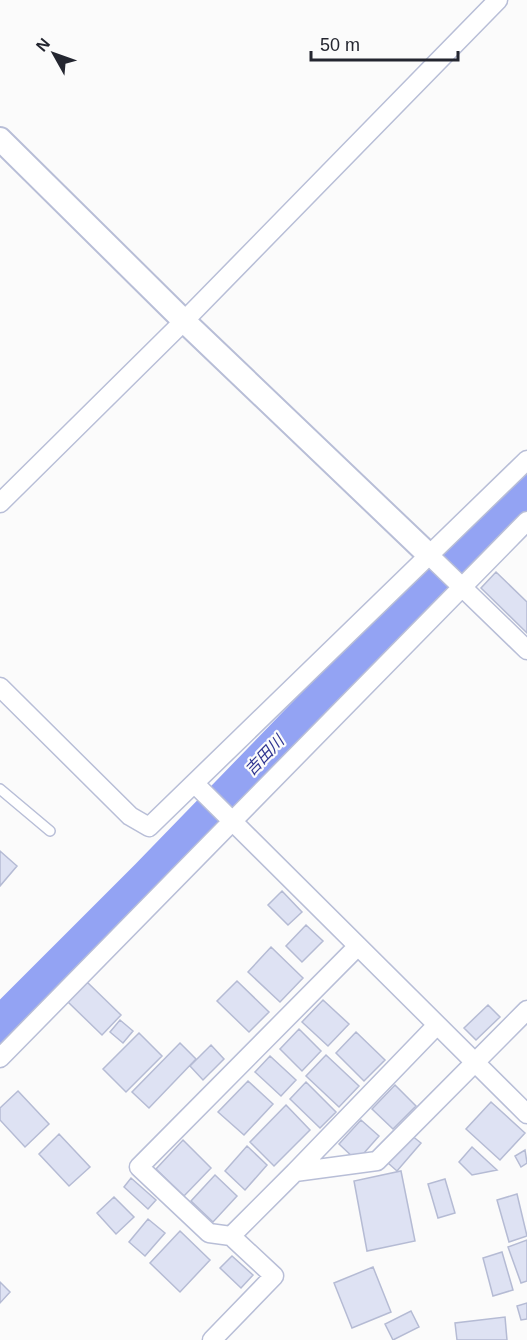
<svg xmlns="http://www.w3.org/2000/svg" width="527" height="1340" font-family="Helvetica,'Noto Sans JP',sans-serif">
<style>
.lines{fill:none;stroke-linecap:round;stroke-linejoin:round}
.river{stroke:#93a3f3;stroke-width:36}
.building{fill:#dee2f3;stroke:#b5bbd4;stroke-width:1.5}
.service-casing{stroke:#b8bed7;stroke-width:12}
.minor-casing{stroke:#b8bed7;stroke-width:21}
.tertiary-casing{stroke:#b8bed7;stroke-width:26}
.service{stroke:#fff;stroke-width:9}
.minor{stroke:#fff;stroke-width:18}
.tertiary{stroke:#fff;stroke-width:22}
.labels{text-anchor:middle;stroke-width:4.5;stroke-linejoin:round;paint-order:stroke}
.water-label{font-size:16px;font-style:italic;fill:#303691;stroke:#fbfbfb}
</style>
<rect width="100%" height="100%" fill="#fbfbfb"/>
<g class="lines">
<!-- river -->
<path class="river" d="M0 1025 148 877 527 486"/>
</g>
<!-- building -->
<path class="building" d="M496 572 527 602V633L481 588Z
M0 851 17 866 0 886Z
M282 891 302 912 288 925 268 905Z
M306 925 323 941 302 962 286 946Z
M271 947 303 978 280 1002 248 972Z
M237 981 269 1012 249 1032 217 1001Z
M87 982 121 1015 102 1035 68 1002Z
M323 1000 349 1024 328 1046 302 1022Z
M488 1005 500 1017 476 1040 464 1028Z
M120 1020 133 1031 123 1043 110 1032Z
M299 1029 321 1051 302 1071 280 1049Z
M356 1032 385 1060 364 1081 336 1053Z
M139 1033 162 1056 126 1092 103 1069Z
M180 1043 196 1059 149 1108 132 1092Z
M211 1045 224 1059 203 1080 190 1066Z
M326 1055 359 1086 339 1107 306 1076Z
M270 1056 296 1080 281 1096 255 1072Z
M248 1081 273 1104 244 1135 218 1112Z
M306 1082 336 1112 320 1128 290 1099Z
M395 1085 416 1106 393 1129 372 1109Z
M18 1091 49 1124 25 1147 0 1120V1108Z
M491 1102 525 1133 500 1160 466 1129Z
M286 1105 310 1130 274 1166 250 1142Z
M361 1120 379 1136 357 1161 339 1144Z
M59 1134 90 1167 69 1186 39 1154Z
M411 1135 421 1143 397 1171 388 1163Z
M183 1140 211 1168 184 1196 156 1169Z
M247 1146 267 1165 245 1190 225 1171Z
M472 1147 497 1170 472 1175 459 1162Z
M525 1150 527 1163 521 1167 515 1156Z
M401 1171 415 1241 367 1251 354 1181Z
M215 1175 237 1196 213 1222 191 1201Z
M131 1178 156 1200 148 1209 124 1187Z
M445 1179 455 1213 438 1218 428 1184Z
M517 1194 527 1236 509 1242 497 1200Z
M114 1197 134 1217 116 1234 97 1213Z
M148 1219 165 1233 145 1256 129 1242Z
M180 1231 210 1260 180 1292 150 1263Z
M527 1240V1281L521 1283 508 1247Z
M502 1252 513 1290 493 1296 483 1258Z
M232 1256 253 1275 241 1288 220 1268Z
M373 1267 391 1312 352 1328 334 1283Z
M0 1282 10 1292 0 1303Z
M527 1303V1319L521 1320 517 1306Z
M411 1311 419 1327 393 1340 385 1324Z
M505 1317 507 1340H457L455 1323Z"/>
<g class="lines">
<defs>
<path id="service" d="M0 789 50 831"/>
<path id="minor" d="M0 503 184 321 498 0
M430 556 527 650
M0 687 130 816 149 827 527 460
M195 784 527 1114
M0 1058 527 521
M295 1172 437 1025
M231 1236 295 1172 377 1161 527 1010
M212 1340 274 1276 231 1236 209 1233 139 1167 358 946"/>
<path id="tertiary" d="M0 139 184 321 430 556"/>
</defs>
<!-- service casing -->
<use href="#service" class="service-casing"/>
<!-- minor casing -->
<use href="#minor" class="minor-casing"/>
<!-- tertiary casing -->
<use href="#tertiary" class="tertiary-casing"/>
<!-- service -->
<use href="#service" class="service"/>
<!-- minor -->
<use href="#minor" class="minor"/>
<!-- tertiary -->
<use href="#tertiary" class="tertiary"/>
</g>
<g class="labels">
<!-- water labels -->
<g class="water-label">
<text transform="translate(264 755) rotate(-46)" y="6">吉田川</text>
</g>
</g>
<!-- north arrow -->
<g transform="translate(54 54) rotate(310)" stroke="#fbfbfb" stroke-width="4.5" paint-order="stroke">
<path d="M0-4.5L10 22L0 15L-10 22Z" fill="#242630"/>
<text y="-9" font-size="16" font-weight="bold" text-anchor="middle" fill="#242630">N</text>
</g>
<!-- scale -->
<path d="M311 51v9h147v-9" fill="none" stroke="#242630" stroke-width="3"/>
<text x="320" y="51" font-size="18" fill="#242630" stroke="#fbfbfb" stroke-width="4.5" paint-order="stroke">50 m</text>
</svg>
